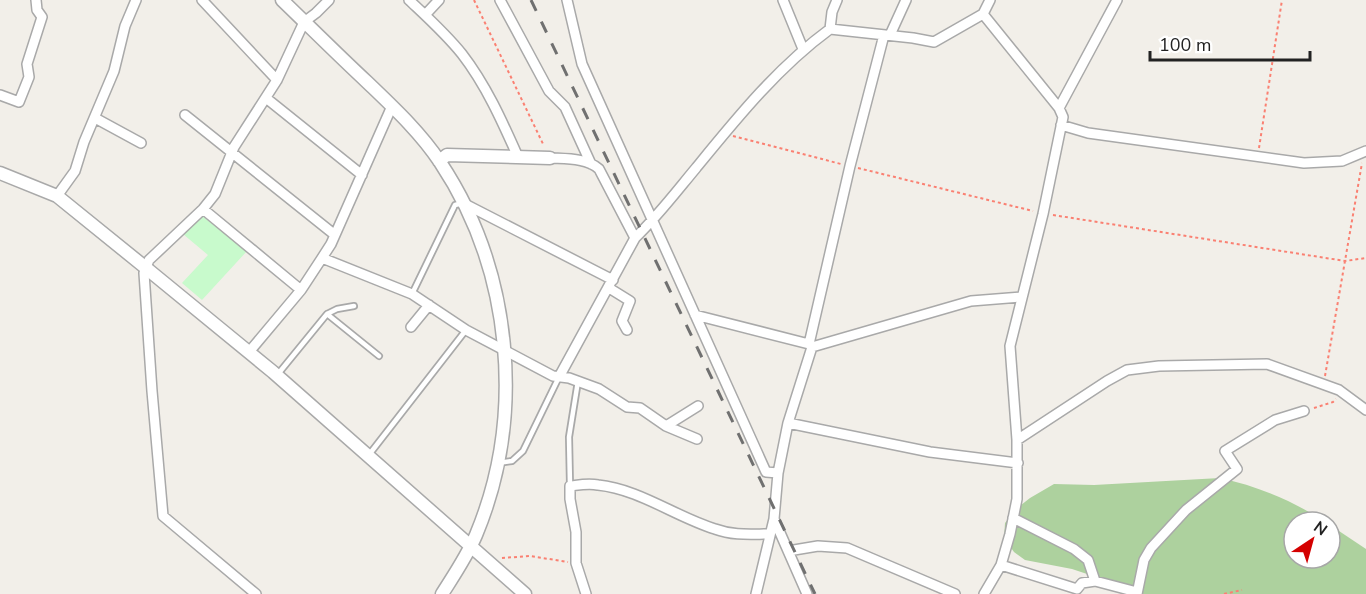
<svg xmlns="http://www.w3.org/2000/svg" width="1366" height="594" font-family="'Nunito Sans',sans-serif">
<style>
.forest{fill:#add19e}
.park{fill:#c8facc}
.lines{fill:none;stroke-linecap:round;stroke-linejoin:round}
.service-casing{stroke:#a9a9a9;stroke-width:8}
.minor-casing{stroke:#a9a9a9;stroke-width:12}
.tertiary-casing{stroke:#a9a9a9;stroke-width:15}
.path{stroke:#fa8072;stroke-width:2;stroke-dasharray:3 3;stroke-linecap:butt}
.service{stroke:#fff;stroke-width:4.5}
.minor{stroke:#fff;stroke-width:9}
.tertiary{stroke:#fff;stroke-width:12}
.rail{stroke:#707070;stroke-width:3;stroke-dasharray:12 12;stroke-linecap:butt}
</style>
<rect width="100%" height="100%" fill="#f2efe9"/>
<!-- forest -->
<path class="forest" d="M1220 478C1257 486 1294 501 1325 522H1294V558H1330V525L1366 549V594H1123L1096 577 1072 569 1025 560 1014 552 1004 538 1005 523 1016 509 1030 498 1054 484 1094 485Z"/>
<!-- park -->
<path class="park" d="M201 215 247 251 202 300 182 283 208 255 183 234Z"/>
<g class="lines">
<defs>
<path id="service" d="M412 294 455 205 463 203
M327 314 379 356
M278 374 327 314 337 309 354 306
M368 456 466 330
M498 463 512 461 523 451 559 377
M570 485 569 437 578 381"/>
<path id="minor" d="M202 0 277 80
M409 0C427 17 446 34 462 54 486 85 502 121 518 157
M500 0 549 91 565 107 591 164
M567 0 582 64 766 472 778 473
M783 0 803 49
M983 14 1059 108 1063 117 1043 214 1010 346 1017 440V499L1010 534 1001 565 984 594
M425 15 439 0
M830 29 832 12 837 0
M890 35 906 0
M0 95 19 102 29 77 27 64 42 17 37 10 36 0
M266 98 362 175
M1059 108 1117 0
M185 115 335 235
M95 118 141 143
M1061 125 1088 133 1304 163 1342 161 1366 151
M550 158C566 159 587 158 599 169L635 238
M57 196 75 171 84 142 114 71 125 26 136 0
M463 203 613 280
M203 209 301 290 322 258 412 294 466 330 553 376 569 378 599 389 627 407 640 408 666 426 697 439
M322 258 331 244 392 106
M609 288 630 301 622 321 627 330
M695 315 809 344
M411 327 429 305
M812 347 971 301 1021 297
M249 352 301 290
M559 377 635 238C657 217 676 192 696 168 736 119 778 67 830 29L913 38 934 42 983 14 990 0
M788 423 930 452 1018 463
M666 426 698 406
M1017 440 1107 381 1127 370 1159 366 1267 364 1339 390 1366 410
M1013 518 1074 549 1088 560 1095 581
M774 519 807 594
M788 551 818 546 847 548 955 594
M1001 565 1077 589 1082 583 1095 581 1137 592
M256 594 163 516 152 391 144 273 149 260 203 209 215 194 234 147 277 80 304 22 316 13 329 0
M586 594 576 563V532L570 499V486C579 485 588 483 598 485 639 489 676 517 715 529 734 536 751 534 770 534
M756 594 774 519 778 473 788 423 812 347 809 344 850 166 884 35
M1137 594 1144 560 1151 548 1186 510 1237 469 1225 451 1275 420 1304 411"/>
<path id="tertiary" d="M282 0C310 27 338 55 367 82 393 107 420 132 440 162 512 270 526 415 476 535 467 556 454 575 442 594
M439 161 447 155 550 158
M0 173 57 196 146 268 273 372 525 594"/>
</defs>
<!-- service casing -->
<use href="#service" class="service-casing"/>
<!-- minor casing -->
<use href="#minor" class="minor-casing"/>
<!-- tertiary casing -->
<use href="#tertiary" class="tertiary-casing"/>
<!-- path -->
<path class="path" d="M474 0 544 146
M733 136 841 164
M1259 148 1282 0
M858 168 1033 211
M1053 215 1345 261 1366 258
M1325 376 1362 163
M1314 408 1333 402 1336 399
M502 558 530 556 568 562
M1224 594 1242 590"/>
<!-- service -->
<use href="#service" class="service"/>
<!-- minor -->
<use href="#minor" class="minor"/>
<!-- tertiary -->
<use href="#tertiary" class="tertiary"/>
<!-- rail -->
<path class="rail" d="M531 0 815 594"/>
</g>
<!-- north arrow -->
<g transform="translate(1312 540) rotate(36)"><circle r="28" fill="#ffffff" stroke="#a7a7a7" stroke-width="1.5"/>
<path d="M0-4.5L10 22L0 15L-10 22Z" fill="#d40000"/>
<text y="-9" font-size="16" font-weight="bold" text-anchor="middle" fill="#222222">N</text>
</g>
<!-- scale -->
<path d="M1150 51v9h160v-9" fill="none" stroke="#222222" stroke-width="3"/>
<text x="1159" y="51" font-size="18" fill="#222222" stroke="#ffffff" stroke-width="4.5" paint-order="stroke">100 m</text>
</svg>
